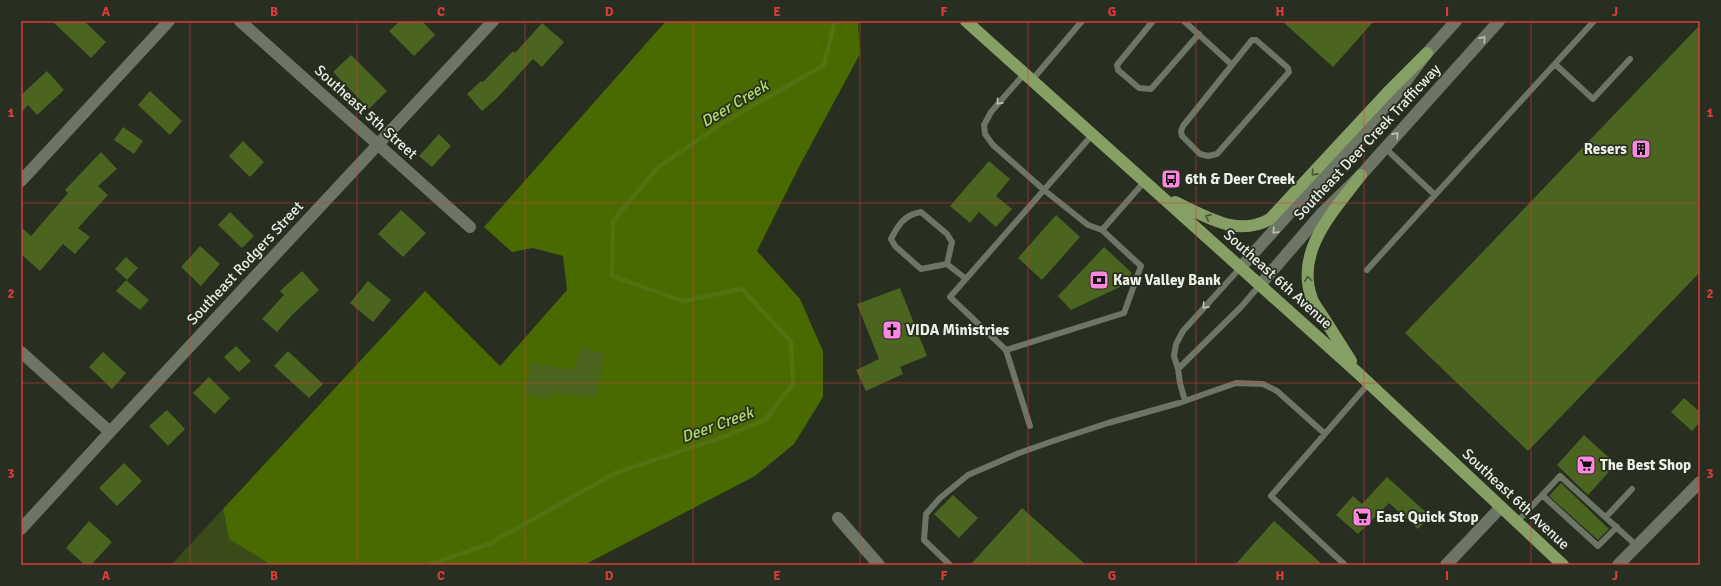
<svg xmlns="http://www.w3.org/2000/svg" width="1721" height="586" font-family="Signika,sans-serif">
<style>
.green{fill:#384b19}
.forest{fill:#496a01}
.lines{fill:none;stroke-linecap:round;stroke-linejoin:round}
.stream{stroke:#517211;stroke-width:4.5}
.building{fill:#4b6521}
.lane{stroke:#6d7564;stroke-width:6}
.street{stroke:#6d7564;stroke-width:12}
.secondary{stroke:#6d7564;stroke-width:12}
.primary{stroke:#869f64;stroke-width:12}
.oneway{stroke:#bfc4b8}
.oneway2{stroke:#495638}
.grid{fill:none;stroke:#d83c3b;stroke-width:1;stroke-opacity:0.55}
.labels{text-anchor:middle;stroke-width:3.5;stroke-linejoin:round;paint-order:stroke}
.street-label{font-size:15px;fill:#ebefe6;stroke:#282e20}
.poi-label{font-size:15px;font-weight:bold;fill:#ebefe6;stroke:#282e20;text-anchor:start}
.water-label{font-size:16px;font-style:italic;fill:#afde69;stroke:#282e20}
.neatline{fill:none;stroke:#d83c3b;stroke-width:1.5}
.grid-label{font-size:13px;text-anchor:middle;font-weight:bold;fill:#d83c3b}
</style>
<rect width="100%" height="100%" fill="#282e20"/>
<!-- green -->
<path class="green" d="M223 509 229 539 271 565H171Z"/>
<!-- forest -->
<path class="forest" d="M666 21H858L860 54 801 163 757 251 800 299 823 351V397L794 444 755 476 584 565H271L229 539 223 509 425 291 500 366 567 290 563 256 533 248 512 252 484 227Z"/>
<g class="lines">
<!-- stream -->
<path class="stream" d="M428 565 489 544 615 473 723 437 765 420 793 384 791 342 742 289 683 301 612 276 613 221 658 167 723 123 824 65 835 21"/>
</g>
<!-- building -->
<path class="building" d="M52 21H84L106 42 91 58Z
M400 21H422L435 35 414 56 389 31Z
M1282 21H1374L1333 67Z
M542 23 564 42 542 67 533 59 497 98 482 111 467 94 481 81 483 82 513 51 515 53Z
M1700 25V272L1528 451 1405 333Z
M351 55 387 91 369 109 333 72Z
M47 71 64 90 37 115 28 105 21 113V95Z
M150 91 182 121 170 135 138 105Z
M123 127 143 141 134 154 114 140Z
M439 134 451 146 432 167 419 156Z
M243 141 264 162 250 177 229 156Z
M101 152 117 169 98 186 108 195 78 228 90 237 75 254 63 244 40 271 21 254V227L31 236 68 193 65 190Z
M989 161 1010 179 996 196 1012 209 996 227 979 212 970 223 950 206Z
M401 210 426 233 403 257 378 234Z
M230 212 254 236 242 248 218 225Z
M1056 215 1080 237 1042 280 1018 258Z
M200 246 220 264 201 286 181 267Z
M1104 247 1132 273 1120 287 1071 310 1058 296Z
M126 257 138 268 127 280 115 269Z
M302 271 319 290 293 314 277 332 262 319 284 295 280 291Z
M126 280 149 300 140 310 116 291Z
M368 281 391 300 373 322 350 303Z
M900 288 927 356 900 367 903 374 866 391 856 370 879 359 857 304Z
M236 346 251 361 239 372 224 357Z
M581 347 604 354 596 397 552 393 551 398 525 394 530 363 573 370Z
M288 351 323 384 309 398 274 366Z
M103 352 126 373 112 389 89 367Z
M209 377 230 398 215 414 193 393Z
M1684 398 1700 412V422L1692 431 1671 412Z
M167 410 185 429 168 446 149 426Z
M1584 435 1616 464 1588 495 1557 465Z
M124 463 142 481 117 506 99 488Z
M1387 477 1430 516 1418 529 1389 503 1358 534 1336 515 1353 496 1362 504Z
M1561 483 1609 529 1598 540 1549 496Z
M953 495 978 518 959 538 934 514Z
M1022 508 1086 565H970Z
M89 521 112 542 91 565H85L66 548Z
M1274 521 1323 565H1235Z"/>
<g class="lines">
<!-- lane -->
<path class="lane" d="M1153 21 1117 65 1118 70 1139 88 1151 89 1199 34
M1184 21 1232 65
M1252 40H1256L1288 68 1289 72 1217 154 1208 156 1200 154 1182 136 1181 131 1183 126Z
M1555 64 1593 99 1630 59
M1025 73 991 112 984 125 985 134 993 145 1044 190 1088 225 1102 230
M1032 80 1082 21
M1385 148 1435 195 1594 21
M947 264 921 269 895 246 891 239C898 225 904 215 921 212L947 234 952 242 947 264 966 279
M1367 270 1435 195
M1006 350 1124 313 1141 266 1102 230 1145 181
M1178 369 1240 308 1260 285
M1185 401 1180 383 1178 369 1174 356 1176 344 1183 331 1241 267
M1030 426 1006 350 950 297 1093 134
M1542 495 1598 546 1617 527
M1606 517 1632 489
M1517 522 1560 476 1637 546
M950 565 924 540 926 514 940 498 968 475 1019 453 1053 441 1108 423 1179 403 1236 383 1263 384 1277 391 1324 433
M1345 565 1271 496 1369 383"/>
<!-- street -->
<path class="street" d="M240 21 470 227
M21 181 169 21
M21 352 110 432
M838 518 879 565
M21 529 110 432 493 21
M1446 565 1501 507
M1618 565 1700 482"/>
<!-- secondary -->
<path class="secondary" d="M1241 267 1395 96 1427 53 1456 21
M1260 285 1322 213 1361 175 1499 21"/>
<!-- primary -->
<path class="primary" d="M966 21 1359 374 1563 565
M1175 202C1206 216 1237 238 1270 219L1388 92 1427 53
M1351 361C1342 347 1334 334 1325 320 1321 313 1315 306 1312 299 1294 251 1334 211 1361 175"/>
</g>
<!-- one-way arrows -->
<defs><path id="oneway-chevron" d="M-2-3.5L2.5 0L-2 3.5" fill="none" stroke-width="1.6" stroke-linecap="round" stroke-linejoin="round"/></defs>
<g class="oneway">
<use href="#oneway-chevron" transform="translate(1483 39) rotate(-48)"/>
<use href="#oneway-chevron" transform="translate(999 102) rotate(131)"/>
<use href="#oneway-chevron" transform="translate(1396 135) rotate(-48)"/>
<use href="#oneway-chevron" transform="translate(1275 231) rotate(133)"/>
<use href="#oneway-chevron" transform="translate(1205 306) rotate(132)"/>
</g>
<g class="oneway2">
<use href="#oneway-chevron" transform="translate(1314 173) rotate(132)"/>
<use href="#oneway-chevron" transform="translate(1208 217) rotate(-156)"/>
<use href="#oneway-chevron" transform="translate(1308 279) rotate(-97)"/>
</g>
<!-- grid -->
<path class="grid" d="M190 21V565M357 21V565M525 21V565M693 21V565M860 21V565M1028 21V565M1196 21V565M1364 21V565M1531 21V565M21 203H1700M21 383H1700"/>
<!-- icons -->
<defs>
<symbol id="building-square" viewBox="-11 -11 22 22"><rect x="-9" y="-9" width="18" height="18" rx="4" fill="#fe85e0" stroke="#282e20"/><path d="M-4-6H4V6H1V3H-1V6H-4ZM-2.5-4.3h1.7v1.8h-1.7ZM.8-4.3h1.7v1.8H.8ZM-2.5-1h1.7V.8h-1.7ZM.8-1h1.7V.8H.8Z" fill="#111"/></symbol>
<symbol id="bus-square" viewBox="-11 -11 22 22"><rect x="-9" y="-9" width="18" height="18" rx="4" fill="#fe85e0" stroke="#282e20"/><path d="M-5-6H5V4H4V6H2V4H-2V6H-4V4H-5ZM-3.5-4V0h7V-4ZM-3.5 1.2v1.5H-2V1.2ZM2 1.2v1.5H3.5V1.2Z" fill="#111"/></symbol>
<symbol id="bank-square" viewBox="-11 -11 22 22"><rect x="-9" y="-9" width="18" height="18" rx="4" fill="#fe85e0" stroke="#282e20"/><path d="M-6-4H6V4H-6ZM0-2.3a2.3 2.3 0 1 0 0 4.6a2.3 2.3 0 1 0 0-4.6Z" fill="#111"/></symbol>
<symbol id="church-square" viewBox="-11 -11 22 22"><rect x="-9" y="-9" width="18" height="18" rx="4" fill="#fe85e0" stroke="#282e20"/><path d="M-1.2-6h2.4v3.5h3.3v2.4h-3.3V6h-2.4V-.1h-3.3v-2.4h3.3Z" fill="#111"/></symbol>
<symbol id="supermarket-square" viewBox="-11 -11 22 22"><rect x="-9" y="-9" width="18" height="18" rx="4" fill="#fe85e0" stroke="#282e20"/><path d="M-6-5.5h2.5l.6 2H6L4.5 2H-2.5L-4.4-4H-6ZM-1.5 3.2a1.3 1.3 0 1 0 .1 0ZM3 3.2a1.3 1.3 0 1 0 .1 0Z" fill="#111"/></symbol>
</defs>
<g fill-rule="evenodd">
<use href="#building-square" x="1630" y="138" width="22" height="22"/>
<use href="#bus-square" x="1160" y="168" width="22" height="22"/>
<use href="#bank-square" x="1088" y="269" width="22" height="22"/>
<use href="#church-square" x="881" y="319" width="22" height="22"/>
<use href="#supermarket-square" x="1575" y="454" width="22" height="22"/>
<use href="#supermarket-square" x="1351" y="506" width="22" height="22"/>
</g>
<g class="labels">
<!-- street labels -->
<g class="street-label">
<text transform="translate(366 112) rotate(42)" y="5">Southeast 5th Street</text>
<text transform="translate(1367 142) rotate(-47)" y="5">Southeast Deer Creek Trafficway</text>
<text transform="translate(245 263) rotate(-47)" y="5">Southeast Rodgers Street</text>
<text transform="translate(1278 279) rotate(42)" y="5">Southeast 6th Avenue</text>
<text transform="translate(1516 499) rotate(43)" y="5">Southeast 6th Avenue</text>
</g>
<!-- poi labels -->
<g class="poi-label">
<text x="1627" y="154" text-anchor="end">Resers</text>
<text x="1185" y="184">6th &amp; Deer Creek</text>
<text x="1113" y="285">Kaw Valley Bank</text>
<text x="906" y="335">VIDA Ministries</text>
<text x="1600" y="470">The Best Shop</text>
<text x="1376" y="522">East Quick Stop</text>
</g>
<!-- water labels -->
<g class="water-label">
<text transform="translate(734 103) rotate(-31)" y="6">Deer Creek</text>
<text transform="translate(717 424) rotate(-20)" y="6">Deer Creek</text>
</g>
</g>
<!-- border -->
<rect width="1721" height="586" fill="none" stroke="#282e20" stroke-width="44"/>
<rect x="22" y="22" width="1677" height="542" class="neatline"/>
<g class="grid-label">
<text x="106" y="16">A</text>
<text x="274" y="16">B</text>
<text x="441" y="16">C</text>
<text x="609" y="16">D</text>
<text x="777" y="16">E</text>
<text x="944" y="16">F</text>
<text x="1112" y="16">G</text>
<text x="1280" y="16">H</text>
<text x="1447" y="16">I</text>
<text x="1615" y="16">J</text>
<text x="11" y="117">1</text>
<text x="1710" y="117">1</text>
<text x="11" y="298">2</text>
<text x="1710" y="298">2</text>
<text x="11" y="478">3</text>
<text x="1710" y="478">3</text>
<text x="106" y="580">A</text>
<text x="274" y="580">B</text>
<text x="441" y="580">C</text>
<text x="609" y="580">D</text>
<text x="777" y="580">E</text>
<text x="944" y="580">F</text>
<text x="1112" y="580">G</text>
<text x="1280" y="580">H</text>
<text x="1447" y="580">I</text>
<text x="1615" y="580">J</text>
</g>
</svg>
